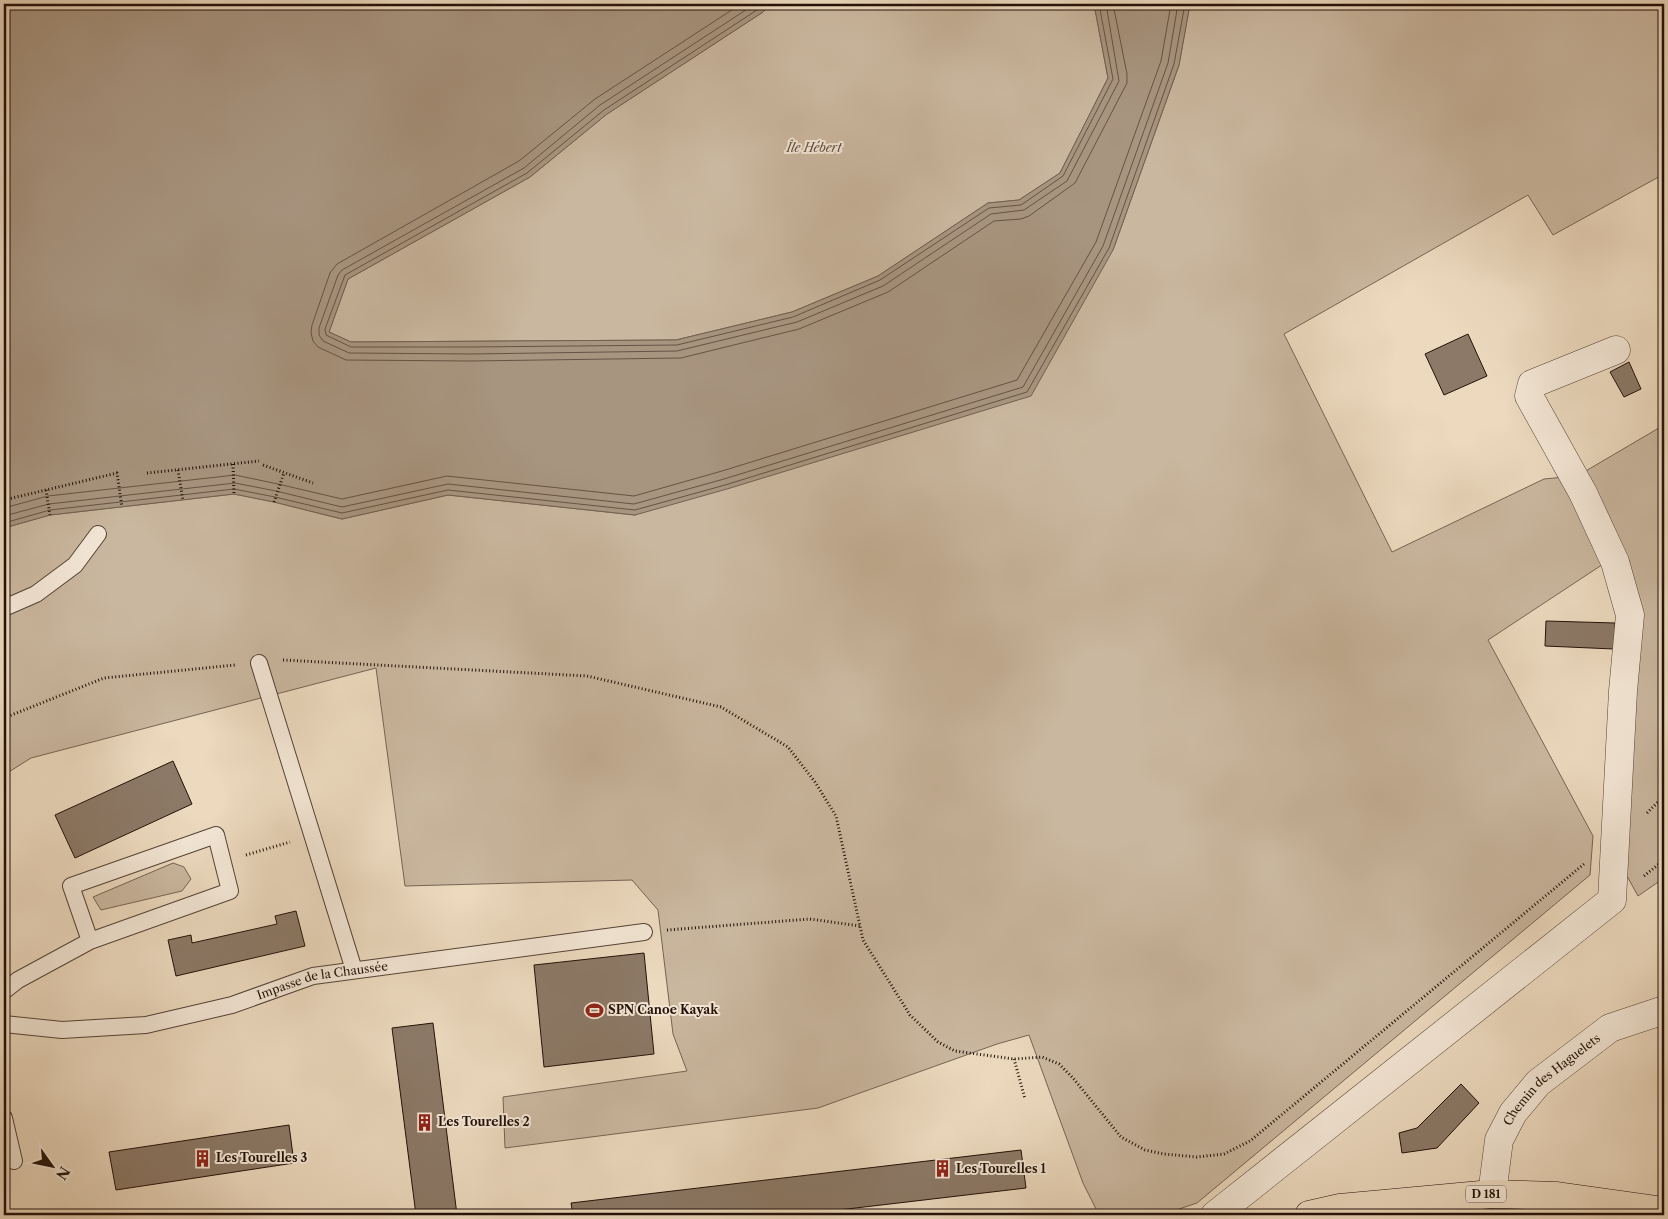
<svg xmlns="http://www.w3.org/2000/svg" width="1668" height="1219" font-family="'Libre Caslon Text',serif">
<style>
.green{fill:#cab79f;stroke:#766454}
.water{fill:#a89580;stroke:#736050}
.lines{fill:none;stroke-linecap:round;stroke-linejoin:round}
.shore{stroke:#665344;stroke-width:1}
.building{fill:#8c7967;stroke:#231108}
.service-casing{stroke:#554336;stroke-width:18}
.minor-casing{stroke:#554336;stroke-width:29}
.primary-casing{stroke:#231108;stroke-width:29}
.path{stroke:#231108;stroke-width:3;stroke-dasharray:1 2.5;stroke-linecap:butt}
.service{stroke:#f3e6d5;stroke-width:16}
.minor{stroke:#f3e6d5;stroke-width:28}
.primary{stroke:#ecd9be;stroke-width:28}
.labels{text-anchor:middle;stroke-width:4;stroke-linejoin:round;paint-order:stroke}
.shield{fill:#f3e6d5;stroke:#615146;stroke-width:1}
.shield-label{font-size:11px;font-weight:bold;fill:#231108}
.park-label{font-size:12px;font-style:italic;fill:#5d4b3d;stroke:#f3e6d5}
.street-label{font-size:12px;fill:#231108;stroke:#f3e6d5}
.poi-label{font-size:12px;font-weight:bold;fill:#231108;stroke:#f3e6d5;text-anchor:start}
</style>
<rect width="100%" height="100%" fill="#ecd9be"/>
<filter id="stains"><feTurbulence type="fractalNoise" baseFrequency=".004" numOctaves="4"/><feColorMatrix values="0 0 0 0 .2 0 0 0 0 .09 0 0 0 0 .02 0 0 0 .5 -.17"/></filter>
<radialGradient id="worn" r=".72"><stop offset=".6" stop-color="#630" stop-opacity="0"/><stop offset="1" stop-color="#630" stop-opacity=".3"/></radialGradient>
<!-- green -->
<path class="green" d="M770 4H1094L1108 78 1060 173 1019 200 988 203 878 276 792 312 676 340 351 342 329 332 348 279 530 177 607 114 763 12Z
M1190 4H1664V174L1553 235 1528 195 1284 334 1392 552 1544 479 1565 477 1584 472 1664 425V878L1638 896 1621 865 1620 553 1488 640 1593 836 1590 875 1197 1203 1161 1215H1099L1083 1183 1029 1035 997 1044 818 1108 505 1148 503 1097 687 1071 673 1034 658 910 632 880 405 886 376 668 31 758 4 775V528L50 515 234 494 274 502 342 519 448 495 635 515 1113 250 1179 65Z
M173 863 184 867 191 879 182 891 101 910 93 897Z"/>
<!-- water -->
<path class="water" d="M4 4H770L763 12 607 114 530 177 348 279 329 332 351 342 676 340 792 312 878 276 988 203 1019 200 1060 173 1108 78 1094 4H1190L1179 65 1113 250 1031 396 727 489 635 515 448 495 342 519 274 502 234 494 50 515 4 528Z"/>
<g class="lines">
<!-- shore -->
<path class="shore" d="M741 4 595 99 519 161 337 264 330 273 312 325 311 333 313 341 318 347 346 360 471 361 681 358 799 329 888 292 994 221 1021 219 1029 216 1075 183 1127 83V74L1113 4
M755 4 600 105 524 168 342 270 338 275 319 328V335L323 341 349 353 471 354 677 351 797 322 883 286 991 214 1024 210 1067 181 1119 81 1106 4
M764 4 760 8 604 110 527 173 345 275 325 329 326 335 351 347H471L677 345 793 317 880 280 989 208 1021 205 1063 176 1113 79 1099 4
M4 508 48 496 235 475 278 484 342 499 447 476 634 496 722 471 1017 380 1096 242 1161 61 1171 4
M4 516 49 504 235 483 276 491 342 507 448 484 634 504 724 479 1023 387 1103 246 1168 63 1178 4
M4 523 50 510 234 489 275 497 342 513 448 490 635 510 725 485 1027 392 1109 248 1174 64 1185 4"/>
</g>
<!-- building -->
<path class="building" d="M1468 334 1487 376 1444 395 1425 354Z
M1629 362 1641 389 1624 397 1610 372Z
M1546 621 1615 623 1614 649 1545 646Z
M173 761 192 804 75 858 55 815Z
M296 911 305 946 176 976 168 940 191 935 192 943 277 924 275 916Z
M644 953 654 1054 544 1067 534 965Z
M433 1023 457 1215H416L392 1028Z
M1461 1084 1479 1103 1437 1148 1402 1153 1399 1133 1417 1128Z
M289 1125 294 1163 116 1190 109 1152Z
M1021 1150 1026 1188 796 1215H573L571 1203Z"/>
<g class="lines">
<defs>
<g id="service">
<path d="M4 608 36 594 75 565 98 534"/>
<path d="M259 663 354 970"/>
<path d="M4 991 18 980 90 941 230 891 216 835 71 886 90 941"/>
<path id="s1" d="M4 1024 62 1030 146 1025 232 1005 313 976 644 932"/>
<path d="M4 1118 14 1161"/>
</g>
<g id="minor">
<path id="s2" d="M1492 1194 1499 1140 1513 1113 1538 1083 1610 1028 1664 1010"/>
<path d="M1215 1215 1612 900 1623 691 1630 615 1615 562 1583 493 1529 396 1532 384 1616 350"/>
</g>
<path id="primary" d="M1309 1215 1340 1208 1492 1194 1557 1196 1664 1211"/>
</defs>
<!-- service casing -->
<use href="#service" class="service-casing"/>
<!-- minor casing -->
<use href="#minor" class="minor-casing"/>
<!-- primary casing -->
<use href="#primary" class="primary-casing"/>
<!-- path -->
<path class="path" d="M233 464 234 494
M263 465 313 483
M178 470 183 501
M147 473 259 461
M46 490 50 515
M4 500 117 473 122 507
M274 502 284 473
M283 660 587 676 721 707 788 747 815 782 836 816 863 940 910 1015 938 1042 955 1051 1014 1059 1042 1057 1059 1064 1073 1078 1121 1137 1145 1150 1164 1154 1197 1157 1224 1154 1250 1141 1584 864
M4 718 104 678 235 665
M1647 813 1664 796
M246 855 290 842
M1644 876 1664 860
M667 930 810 919 860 926
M1014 1059 1025 1099"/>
<!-- service -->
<use href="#service" class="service"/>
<!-- minor -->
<use href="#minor" class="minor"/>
<!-- primary -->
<use href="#primary" class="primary"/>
</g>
<!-- icons -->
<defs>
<symbol id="stadium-bare" viewBox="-9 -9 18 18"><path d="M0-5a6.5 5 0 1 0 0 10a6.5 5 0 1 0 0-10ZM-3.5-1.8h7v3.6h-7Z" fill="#8f2418" stroke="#f3e6d5" stroke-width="2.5" paint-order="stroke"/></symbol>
<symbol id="building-bare" viewBox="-9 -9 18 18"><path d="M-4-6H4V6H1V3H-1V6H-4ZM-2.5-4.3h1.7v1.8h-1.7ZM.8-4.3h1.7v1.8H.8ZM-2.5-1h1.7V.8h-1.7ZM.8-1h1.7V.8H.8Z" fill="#8f2418" stroke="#f3e6d5" stroke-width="2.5" paint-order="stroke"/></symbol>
</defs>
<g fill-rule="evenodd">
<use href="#stadium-bare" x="582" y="998" width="25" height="25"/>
<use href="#building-bare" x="412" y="1110" width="25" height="25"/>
<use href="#building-bare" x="190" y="1146" width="25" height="25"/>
<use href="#building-bare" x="930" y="1156" width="25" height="25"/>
</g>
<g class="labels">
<!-- shield labels -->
<rect class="shield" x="1466" y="1185.5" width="40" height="17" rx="4"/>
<g class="shield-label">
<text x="1486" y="1198">D 181</text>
</g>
<!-- park labels -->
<g class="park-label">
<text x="814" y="152">Île Hébert</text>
</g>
<!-- street labels -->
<g class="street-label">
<text dy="4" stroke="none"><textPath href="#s1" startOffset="325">Impasse de la Chaussée</textPath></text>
<text dy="4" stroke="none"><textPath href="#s2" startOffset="136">Chemin des Haguelets</textPath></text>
</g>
<!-- poi labels -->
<g class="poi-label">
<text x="608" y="1014">SPN Canoe Kayak</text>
<text x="438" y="1126">Les Tourelles 2</text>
<text x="216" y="1162">Les Tourelles 3</text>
<text x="956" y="1173">Les Tourelles 1</text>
</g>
</g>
<!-- margin -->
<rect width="1668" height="1219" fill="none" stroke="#ecd9be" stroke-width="20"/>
<rect x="5" y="5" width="1658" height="1209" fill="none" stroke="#231108" stroke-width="2.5"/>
<rect x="10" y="10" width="1648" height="1199" fill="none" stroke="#231108"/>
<!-- north arrow -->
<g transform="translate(52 1166) rotate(123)" stroke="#f3e6d5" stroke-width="4" paint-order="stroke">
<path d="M0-4L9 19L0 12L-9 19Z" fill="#231108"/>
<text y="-8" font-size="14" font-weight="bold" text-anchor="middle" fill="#231108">N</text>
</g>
<rect width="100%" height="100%" filter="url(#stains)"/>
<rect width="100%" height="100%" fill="url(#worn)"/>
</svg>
